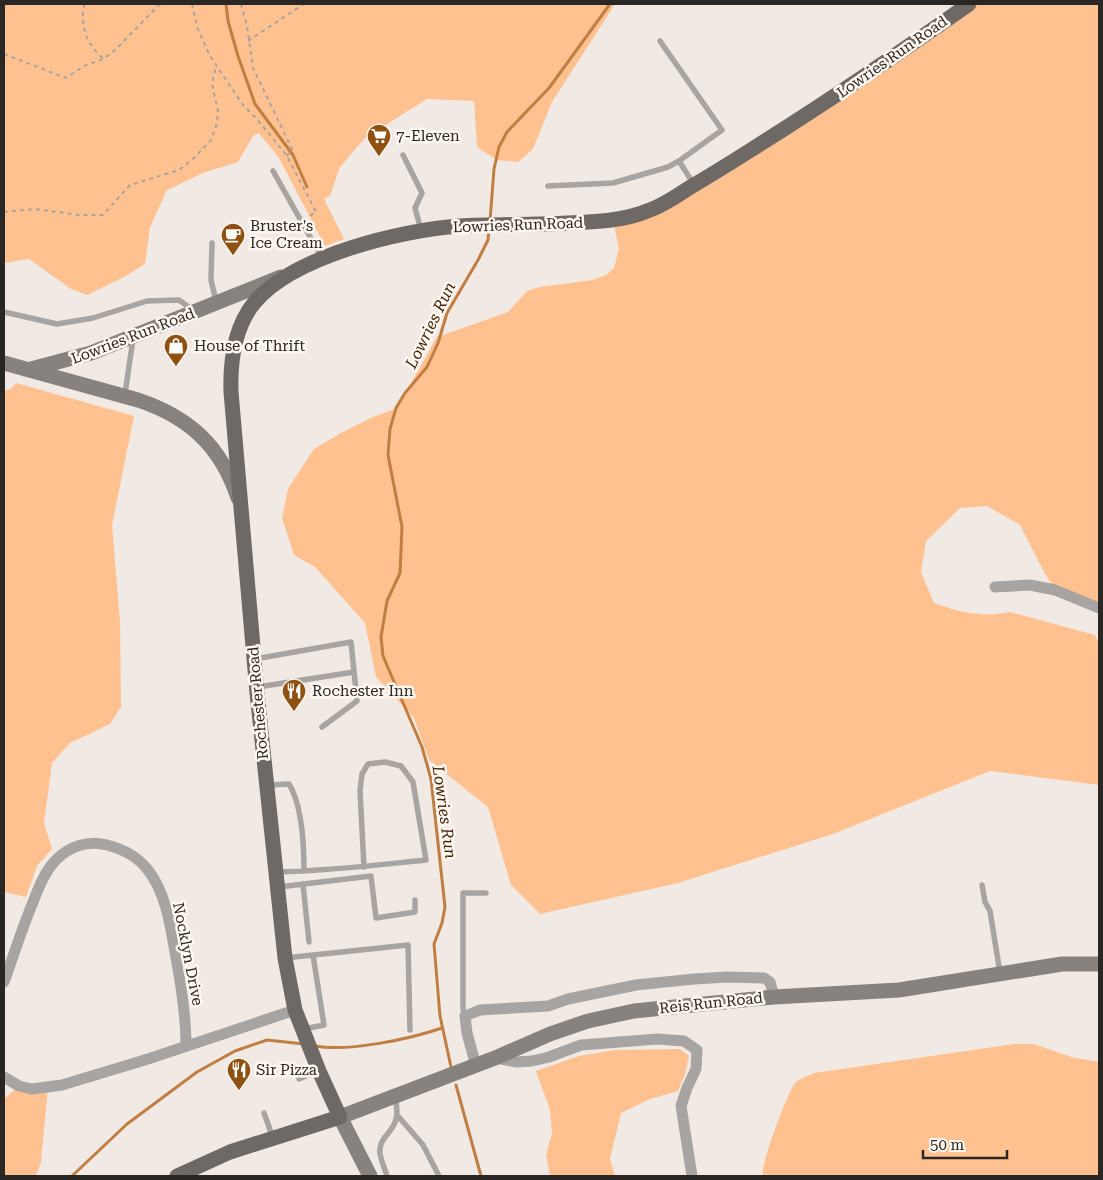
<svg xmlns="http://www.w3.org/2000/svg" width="1103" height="1180" font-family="'Roboto Serif',serif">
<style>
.green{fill:#fec18f}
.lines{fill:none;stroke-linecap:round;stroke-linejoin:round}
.stream{stroke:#c17e42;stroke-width:3}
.path{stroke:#aaa4a0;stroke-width:2;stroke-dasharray:4 4;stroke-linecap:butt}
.lane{stroke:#a7a4a1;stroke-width:5.5}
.street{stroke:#a7a4a1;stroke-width:11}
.secondary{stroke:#87827e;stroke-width:15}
.primary{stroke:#6f6965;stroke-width:15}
.labels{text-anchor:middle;stroke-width:5;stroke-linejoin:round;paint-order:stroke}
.street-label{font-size:15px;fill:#292624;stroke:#fff7f0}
.poi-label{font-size:15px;fill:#292624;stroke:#fff7f0;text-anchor:start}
.water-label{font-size:16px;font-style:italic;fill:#40240a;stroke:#fff7f0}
</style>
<rect width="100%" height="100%" fill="#f1e9e3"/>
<!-- green -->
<path class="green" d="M4 4H615L552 102 533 149 518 162 497 160 477 147 474 101 427 99 365 138 340 167 330 196 324 199 344 239 325 246 279 158 259 133 253 136 238 162 203 173 167 190 150 227 145 264 124 277 87 295 71 289 29 259 4 263Z
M969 4H1099V608L1055 590 1044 572 1020 525 987 506 960 508 926 541 921 572 934 603C957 612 985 618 1010 612L1095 635 1099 644V785L990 771 833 834 678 883 540 914 511 885 488 807 429 760 414 718 376 677 365 623 315 567 294 555 282 518 288 489 314 449 341 433 373 417 397 408 437 337 508 312 527 291 540 287 592 280 606 275 614 268 619 249 613 220 634 216Z
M16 383 134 416 112 525 120 621 121 707 110 724 70 743 52 763 44 823 52 849 37 866 26 897 4 892V391L11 389Z
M1014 1044H1034L1071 1057 1099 1062V1176H763C760 1166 788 1090 796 1082 801 1078 809 1076 814 1073Z
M680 1049 689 1056 685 1074 678 1091 650 1099 621 1113 610 1159 615 1176H550L546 1155 552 1133 550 1110 536 1071 579 1056 615 1050Z
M19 1086 48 1088 41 1162 36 1176H4V1099Z"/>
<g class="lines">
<!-- stream -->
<path class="stream" d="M226 4 228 21 238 56 255 104 293 155 307 187
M490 221 494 169 499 147 507 132 549 88 610 4
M315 1046C349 1052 410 1039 442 1028
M451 1067 440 1016 434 944 442 923 445 907 431 779 422 747 383 656 381 637 387 601 400 573 402 527 388 455 390 429 396 408 405 393 427 367 438 343 447 313 478 260 488 240 489 229
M456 1085 481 1176
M72 1176 127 1124 197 1072 235 1051 267 1040 304 1044"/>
<!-- path -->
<path class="path" d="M85 4C81 15 83 33 90 43 93 49 99 54 103 59
M192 4 197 27 210 56 243 105 257 119 287 156 316 212 308 217
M241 4 247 26 253 68 292 149 287 156
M248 41 304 4
M4 54 66 78 84 66 103 59 113 52 160 4
M4 212 35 209 80 215H103L130 185 179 170 194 158 211 140 217 123 218 111 212 84 216 65"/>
<!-- lane -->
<path class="lane" d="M660 41 722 130 679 161 693 183
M403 155 422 193 415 208 421 230
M273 171 322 258
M548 186 613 183 668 167 679 161
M212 243 211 280 216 301
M4 312 57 324 93 318 147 301 179 300 194 311
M125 394 133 339
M255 659 351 642 357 701 322 727
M258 687 354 672
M269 785 289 784C302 805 304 847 304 871
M278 872C327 871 377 865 426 860L413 782 401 766 385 762 368 764 362 774 360 791 364 867
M303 884 309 942
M982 885 985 902 990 911 1000 973
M279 887 371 876 376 918 415 912V900
M285 958 408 945 410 1030
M465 1016 463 1009V893H486
M304 1029 324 1025 313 955
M299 1079 318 1071
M264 1113 273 1138
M398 1116 423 1145 439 1176
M387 1176C385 1169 381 1161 380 1153 378 1132 404 1133 395 1098"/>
<!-- street -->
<path class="street" d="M995 587 1030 585 1055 590 1099 608
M4 982C13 957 21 932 31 907 38 890 43 874 55 861 69 846 88 840 107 845 123 849 137 856 148 870 168 896 171 932 177 963 182 991 186 1018 186 1046
M495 1058 517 1062 532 1061 549 1057 581 1045 657 1039 684 1041 697 1050 696 1069 687 1088 681 1106 692 1176
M476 1066 467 1033 465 1016 480 1010 548 1006 568 999 636 985 694 979 728 977 764 978 770 982 774 997
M4 1077 19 1086 32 1089 62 1085 148 1059 295 1010"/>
<!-- secondary -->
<path class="secondary" d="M4 363 138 400C189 417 221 446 238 498
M31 369 91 353 281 277
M370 1176 340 1117 495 1058 550 1034 588 1021 634 1011 774 997 899 990 1062 964H1099"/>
<!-- primary -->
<path class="primary" d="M177 1176 230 1152 340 1117 319 1071 295 1010 285 958 257 693 231 392C230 361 234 328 254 303 293 256 401 230 460 226 495 224 531 225 567 223 595 222 624 221 650 210 664 205 677 196 689 188 711 175 732 162 754 148 827 102 898 54 969 4"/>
</g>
<!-- icons -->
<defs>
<symbol id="supermarket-pin" viewBox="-11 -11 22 30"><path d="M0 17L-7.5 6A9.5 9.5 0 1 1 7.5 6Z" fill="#8e5112" stroke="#fff7f0"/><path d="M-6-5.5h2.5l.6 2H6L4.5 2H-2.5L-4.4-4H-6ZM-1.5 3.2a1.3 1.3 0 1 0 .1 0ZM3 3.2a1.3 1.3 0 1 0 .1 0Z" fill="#fff"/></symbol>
<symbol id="cafe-pin" viewBox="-11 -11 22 30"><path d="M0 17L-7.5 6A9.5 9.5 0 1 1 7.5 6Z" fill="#8e5112" stroke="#fff7f0"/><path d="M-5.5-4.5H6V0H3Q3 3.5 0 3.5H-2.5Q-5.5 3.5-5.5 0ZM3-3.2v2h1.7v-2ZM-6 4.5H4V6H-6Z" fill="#fff"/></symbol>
<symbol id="shop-pin" viewBox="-11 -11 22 30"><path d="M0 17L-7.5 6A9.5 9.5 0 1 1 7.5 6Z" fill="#8e5112" stroke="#fff7f0"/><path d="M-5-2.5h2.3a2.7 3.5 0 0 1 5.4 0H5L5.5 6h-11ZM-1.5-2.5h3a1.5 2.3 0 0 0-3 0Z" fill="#fff"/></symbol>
<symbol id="restaurant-pin" viewBox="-11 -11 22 30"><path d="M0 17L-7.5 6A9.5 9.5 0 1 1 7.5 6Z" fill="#8e5112" stroke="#fff7f0"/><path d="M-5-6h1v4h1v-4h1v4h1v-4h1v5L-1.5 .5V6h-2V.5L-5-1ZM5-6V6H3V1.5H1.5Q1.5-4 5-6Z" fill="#fff"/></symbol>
</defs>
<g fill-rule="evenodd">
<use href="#supermarket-pin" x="365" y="122" width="28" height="38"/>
<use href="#cafe-pin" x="219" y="221" width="28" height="38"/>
<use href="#shop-pin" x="162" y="332" width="28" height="38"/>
<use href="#restaurant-pin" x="280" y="677" width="28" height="38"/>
<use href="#restaurant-pin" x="225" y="1056" width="28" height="38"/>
</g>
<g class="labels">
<!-- street labels -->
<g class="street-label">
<text transform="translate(892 57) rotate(-35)" y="5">Lowries Run Road</text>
<text transform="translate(518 225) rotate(-2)" y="5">Lowries Run Road</text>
<text transform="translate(133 336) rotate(-21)" y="5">Lowries Run Road</text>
<text transform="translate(258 703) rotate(-95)" y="5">Rochester Road</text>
<text transform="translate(188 954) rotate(79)" y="5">Nocklyn Drive</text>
<text transform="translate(711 1003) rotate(-6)" y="5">Reis Run Road</text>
</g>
<!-- poi labels -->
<g class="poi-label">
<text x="396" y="141">7-Eleven</text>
<text x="250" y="231">Bruster's<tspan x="250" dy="17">Ice Cream</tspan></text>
<text x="194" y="351">House of Thrift</text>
<text x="312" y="696">Rochester Inn</text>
<text x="256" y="1075">Sir Pizza</text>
</g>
<!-- water labels -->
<g class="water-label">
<text transform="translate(430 325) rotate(-64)" y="6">Lowries Run</text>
<text transform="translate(445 812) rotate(82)" y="6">Lowries Run</text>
</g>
</g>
<!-- border -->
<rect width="1103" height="1180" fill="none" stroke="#292624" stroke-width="10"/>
<!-- scale -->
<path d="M923 1150v8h84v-8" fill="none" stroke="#292624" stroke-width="2.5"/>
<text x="930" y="1150" font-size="15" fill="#292624" stroke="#fff7f0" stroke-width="4" paint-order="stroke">50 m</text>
</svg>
